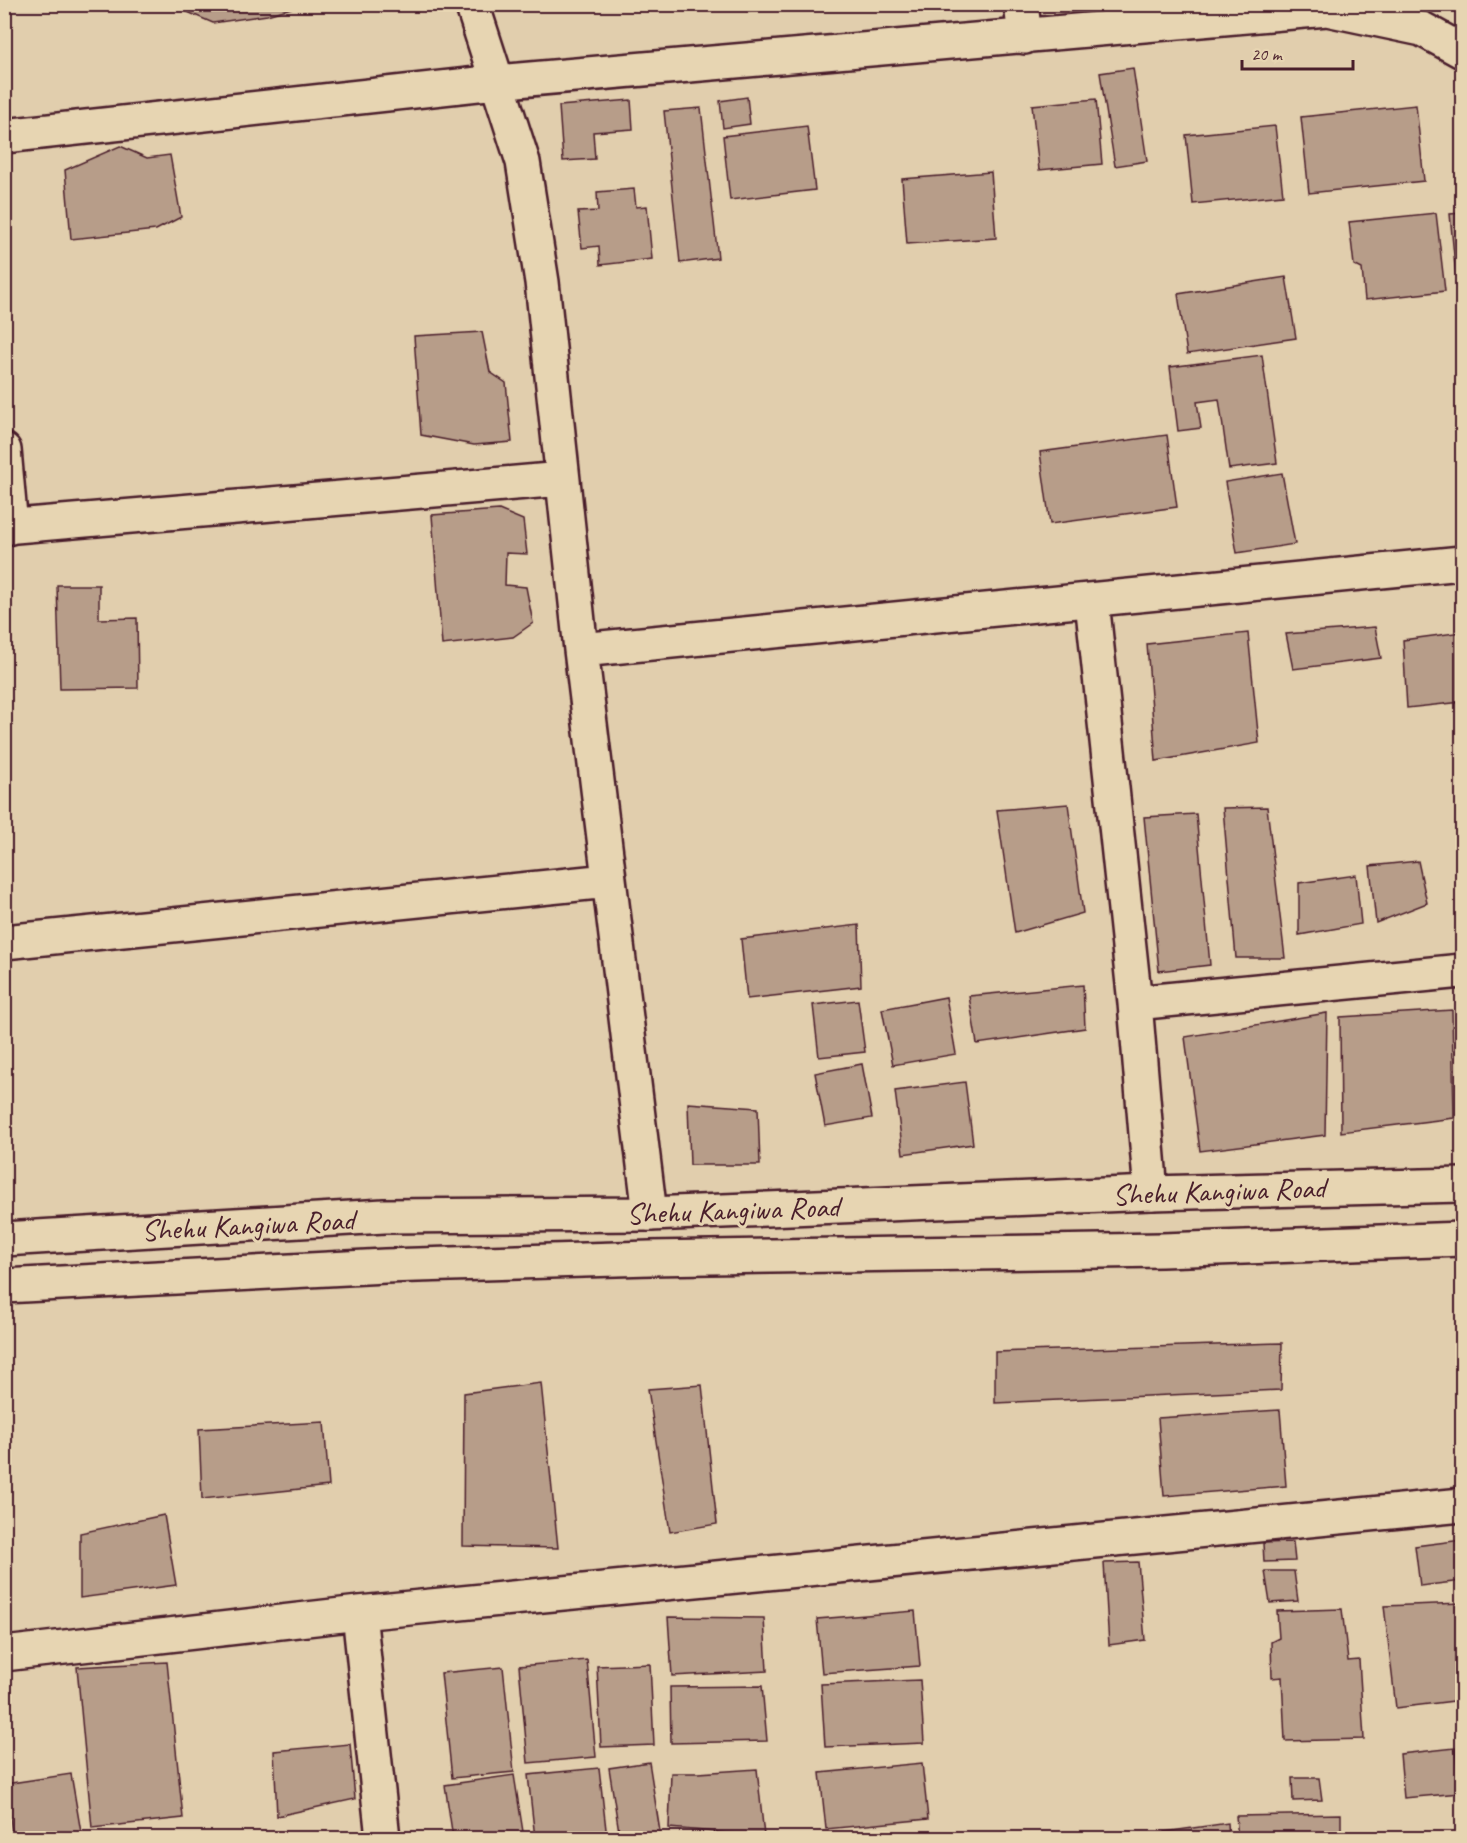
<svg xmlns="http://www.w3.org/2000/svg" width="1467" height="1843" font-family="Caveat,sans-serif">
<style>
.building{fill:#b79d89;stroke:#4a1f2b;stroke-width:1.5}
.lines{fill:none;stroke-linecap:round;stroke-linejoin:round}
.minor-casing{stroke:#4a1f2b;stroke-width:38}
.major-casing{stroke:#4a1f2b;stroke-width:38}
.minor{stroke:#e7d5b2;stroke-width:33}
.major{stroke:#e7d5b2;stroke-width:33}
.labels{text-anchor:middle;stroke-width:6;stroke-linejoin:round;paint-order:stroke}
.street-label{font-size:30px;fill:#4a1f2b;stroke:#e7d5b2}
</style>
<rect width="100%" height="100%" fill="#e1cead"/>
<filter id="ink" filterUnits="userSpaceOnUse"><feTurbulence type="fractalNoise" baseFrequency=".0167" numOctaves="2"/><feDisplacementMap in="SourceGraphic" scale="12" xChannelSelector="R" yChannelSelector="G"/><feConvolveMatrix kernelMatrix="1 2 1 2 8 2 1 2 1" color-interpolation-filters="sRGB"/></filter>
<g filter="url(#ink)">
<!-- building -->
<path class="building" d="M169 4H305L267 15 213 23Z
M745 4H789V5L746 11Z
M1133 68 1147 161 1115 166 1100 73Z
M747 97 750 124 723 128 720 101Z
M1096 99 1102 164 1039 170 1032 105Z
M631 100 633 129 593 132 595 159 563 161 559 106Z
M1416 105 1424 181 1309 193 1301 117Z
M701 108 718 258 680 263 664 111Z
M807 126 815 190 730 200 723 136Z
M1275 126 1283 195 1193 204 1186 135Z
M120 146 147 158 170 155 181 217 156 230 71 239 65 170Z
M991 172 996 238 907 244 902 179Z
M634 189 636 207 647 206 652 259 600 265 599 246 582 248 578 212 598 211 597 192Z
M1436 213 1445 291 1365 300 1362 269 1354 265 1349 222Z
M1462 213V308H1459L1450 214Z
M1286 277 1296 338 1187 354 1178 294Z
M482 332 490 372 506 383 512 442 474 445 421 435 414 336Z
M1262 355 1277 463 1229 469 1219 399 1197 402 1201 428 1178 431 1170 367Z
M1167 435 1177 507 1050 524 1040 452Z
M1282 473 1295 544 1237 553 1225 482Z
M499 510 523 520 527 554 506 553 505 585 526 587 533 623 513 637 442 645 432 515Z
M57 585H99V619L137 618 138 688 60 689Z
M1375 627 1381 658 1293 669 1286 634Z
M1462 632V702L1407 708 1403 640Z
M1248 633 1259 743 1156 761 1147 644Z
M1068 804 1083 913 1015 933 997 810Z
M1267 807 1285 958H1236L1223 808Z
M1196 814 1210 965 1159 971 1144 817Z
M1418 861 1427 903 1376 923 1370 866Z
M1356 875 1361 924 1299 935V883Z
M859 925 861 986 747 999 741 939Z
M1083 985 1085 1028 977 1044 969 996Z
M946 997 956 1054 893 1065 882 1009Z
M858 1000 865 1052 819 1057 813 1005Z
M1452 1010 1454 1118 1341 1132 1340 1017Z
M1327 1013 1325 1135 1200 1151 1185 1037Z
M862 1064 872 1118 825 1126 815 1073Z
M965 1082 973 1144 903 1154 895 1091Z
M688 1103 758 1108 760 1165H690Z
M1282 1343 1281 1390 995 1403V1352Z
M541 1383 558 1548 463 1546 464 1393Z
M702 1385 717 1524 670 1532 648 1389Z
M1280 1410 1286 1486 1164 1496 1158 1418Z
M324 1422 329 1486 202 1499 199 1429Z
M164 1515 176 1585 80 1598V1533Z
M1462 1540V1581L1420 1586 1415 1546Z
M1293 1542 1295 1561 1264 1562 1263 1543Z
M1138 1562 1145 1640 1109 1645 1104 1563Z
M1265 1571H1294L1298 1601 1270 1603Z
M1462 1603V1700L1396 1708 1384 1606Z
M1342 1609 1348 1661 1359 1660 1364 1739 1285 1741 1282 1677 1272 1678 1271 1642 1279 1638 1277 1611Z
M915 1611 920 1666 822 1673 817 1619Z
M668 1617 764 1618 767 1671 672 1676Z
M587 1660 596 1757 528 1763 519 1666Z
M167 1662 183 1818 92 1828 77 1667Z
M650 1664 654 1745 601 1747 597 1666Z
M503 1667 514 1772 452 1778 441 1673Z
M920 1680 924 1743 825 1747 821 1684Z
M762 1686 767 1741 671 1743 670 1687Z
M350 1744 355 1799 277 1816 274 1751Z
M1455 1748 1460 1793 1404 1798 1400 1754Z
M649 1762 661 1838H620L609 1768Z
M922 1763 928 1819 826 1829 820 1773Z
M599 1768 607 1838H535L528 1775Z
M757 1769 764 1836 669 1828 671 1773H698Z
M71 1774 82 1838H13L5 1784Z
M514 1775 524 1838H453L445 1785Z
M1292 1778H1319L1322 1800 1293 1801Z
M1341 1814V1838H1238L1236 1816Z
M1228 1823 1229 1838H1166L1165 1832Z"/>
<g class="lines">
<defs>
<path id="minor" d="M472 4 523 162 542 282 581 650 650 1214
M1021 4 1025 37
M4 136 496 82 1327 9 1422 29 1462 51
M4 450 11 527
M4 527 562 479
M1092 601 1135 1003 1151 1193
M581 650 1462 563
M4 942 608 881
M1135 1003 1462 971
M359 1613 383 1838
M4 1654 359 1613 1462 1505"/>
<path id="major" d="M4 1239 384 1216 650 1214 1151 1193 1462 1185
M4 1286 385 1266 650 1258 1162 1250 1462 1239"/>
</defs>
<!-- minor casing -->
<use href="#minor" class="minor-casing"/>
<!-- major casing -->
<use href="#major" class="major-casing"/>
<!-- minor -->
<use href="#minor" class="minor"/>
<!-- major -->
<use href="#major" class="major"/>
</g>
</g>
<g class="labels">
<!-- street labels -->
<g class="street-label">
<text transform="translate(1219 1191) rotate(-2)" y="10">Shehu Kangiwa Road</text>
<text transform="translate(733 1210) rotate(-2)" y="10">Shehu Kangiwa Road</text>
<text transform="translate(248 1225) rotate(-3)" y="10">Shehu Kangiwa Road</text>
</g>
</g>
<!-- margin -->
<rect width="1467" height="1843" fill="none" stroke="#e7d5b2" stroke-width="24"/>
<rect x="12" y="12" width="1443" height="1819" fill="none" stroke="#4a1f2b" stroke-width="2" filter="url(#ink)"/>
<!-- scale -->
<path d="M1242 60v9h111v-9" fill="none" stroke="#4a1f2b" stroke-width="3"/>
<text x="1251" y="60" font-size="18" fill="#4a1f2b" stroke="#e7d5b2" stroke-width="4.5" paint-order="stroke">20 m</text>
</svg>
